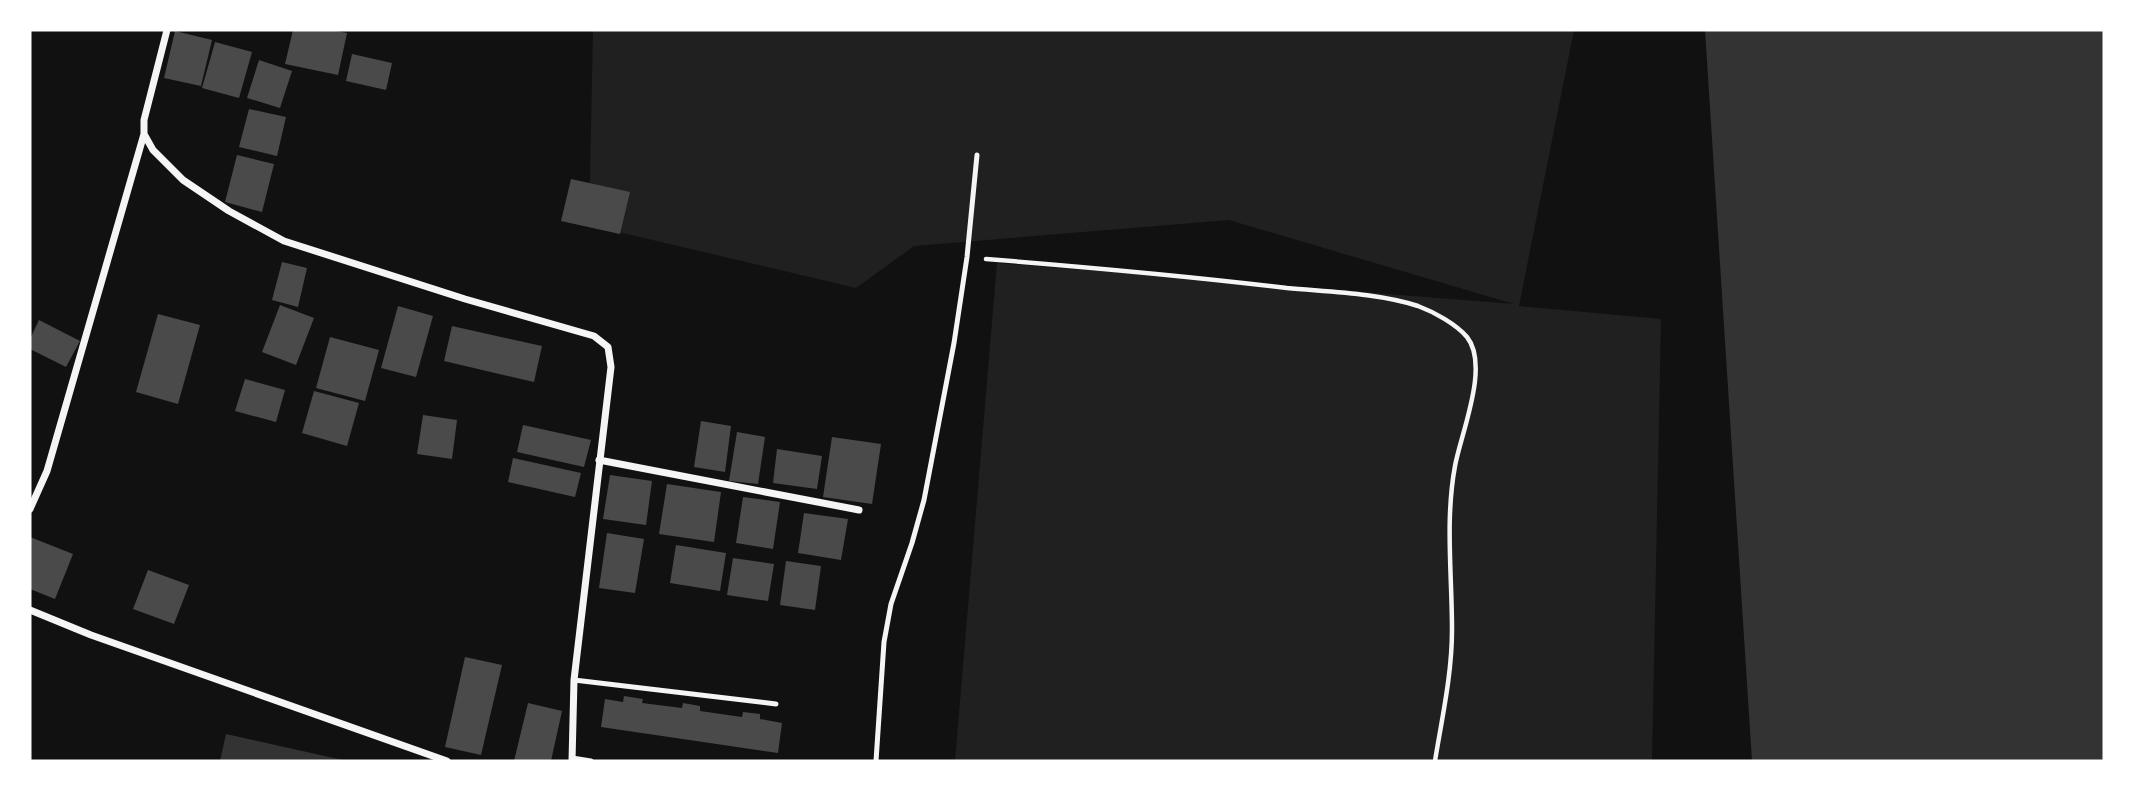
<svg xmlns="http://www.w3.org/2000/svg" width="2134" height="791" font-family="Figtree,sans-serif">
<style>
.green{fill:#202020}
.water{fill:#333}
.building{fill:#4a4a4a}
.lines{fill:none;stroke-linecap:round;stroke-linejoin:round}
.path{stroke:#f5f5f5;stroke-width:4.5}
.service{stroke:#f5f5f5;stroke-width:5}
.minor{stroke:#f5f5f5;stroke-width:7}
</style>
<rect width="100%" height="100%" fill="#111"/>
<!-- green -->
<path class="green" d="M593 30H1574L1519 306 1661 319 1652 761H955L997 263 1514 304 1229 220 914 246 856 288 589 225Z"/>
<!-- water -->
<path class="water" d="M1705 30H2104V761H1752Z
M226 734 347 761H220Z"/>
<!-- building -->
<path class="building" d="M293 30H331L347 33 338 75 285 64Z
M175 31 212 40 201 86 164 78Z
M215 42 252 52 239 98 202 88Z
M352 54 392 63 386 90 346 81Z
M259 60 292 71 280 108 247 98Z
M249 109 286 117 277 156 239 147Z
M237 155 274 164 262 212 225 202Z
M571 179 630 192 620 234 561 221Z
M282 262 307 268 298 307 272 300Z
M280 305 314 318 296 365 262 352Z
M398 306 433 316 416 377 381 368Z
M158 314 200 325 178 404 136 392Z
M39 320 80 341 66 367 30 349V339Z
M452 326 542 346 534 382 444 361Z
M330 337 379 350 365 401 316 388Z
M245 379 285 390 276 422 235 411Z
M314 391 359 403 347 446 302 433Z
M423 415 457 420 452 459 417 454Z
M701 421 731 426 725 472 694 467Z
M523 425 591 440 584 467 517 452Z
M737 432 765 437 758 484 729 481Z
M832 437 881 444 872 504 823 497Z
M777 449 822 456 817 489 773 483Z
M513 458 581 473 575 497 508 482Z
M610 475 652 481 646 525 603 519Z
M667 484 721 492 714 542 659 534Z
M743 497 780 502 773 549 736 543Z
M804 513 848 519 841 560 798 553Z
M607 533 644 539 635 593 599 588Z
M30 537 73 554 55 599 30 589Z
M676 545 726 553 720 591 670 583Z
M733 558 774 564 768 601 727 595Z
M786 561 821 566 815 610 780 605Z
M148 570 189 585 174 624 133 609Z
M465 657 502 665 481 755 445 747Z
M624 696 643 699 642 703 682 708 683 703 700 706V711L742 717 743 712 760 714V719L782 723 778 753 601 727 605 699 623 702Z
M528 703 562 711 551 761H514Z"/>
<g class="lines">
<!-- path -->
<path class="path" d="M986 259C1086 267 1187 276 1287 288 1330 292 1377 293 1418 306 1434 312 1456 324 1467 337 1490 366 1461 433 1455 466 1445 520 1452 574 1452 630 1452 674 1442 718 1435 761"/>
<!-- service -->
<path class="service" d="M574 680 776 704
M572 758 591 761
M876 761 884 642 891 604 912 543 924 500 954 343 967 257 977 155"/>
<!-- minor -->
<path class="minor" d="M167 30 144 120V134L153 150 183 180 229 211 284 241 465 299 594 336 608 347 611 367 574 680 572 761
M599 460 859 510
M30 509 47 471 144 134
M30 610 91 635 447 761"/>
</g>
<!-- border -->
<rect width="2134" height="791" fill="none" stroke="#ffffff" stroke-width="63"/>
</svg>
